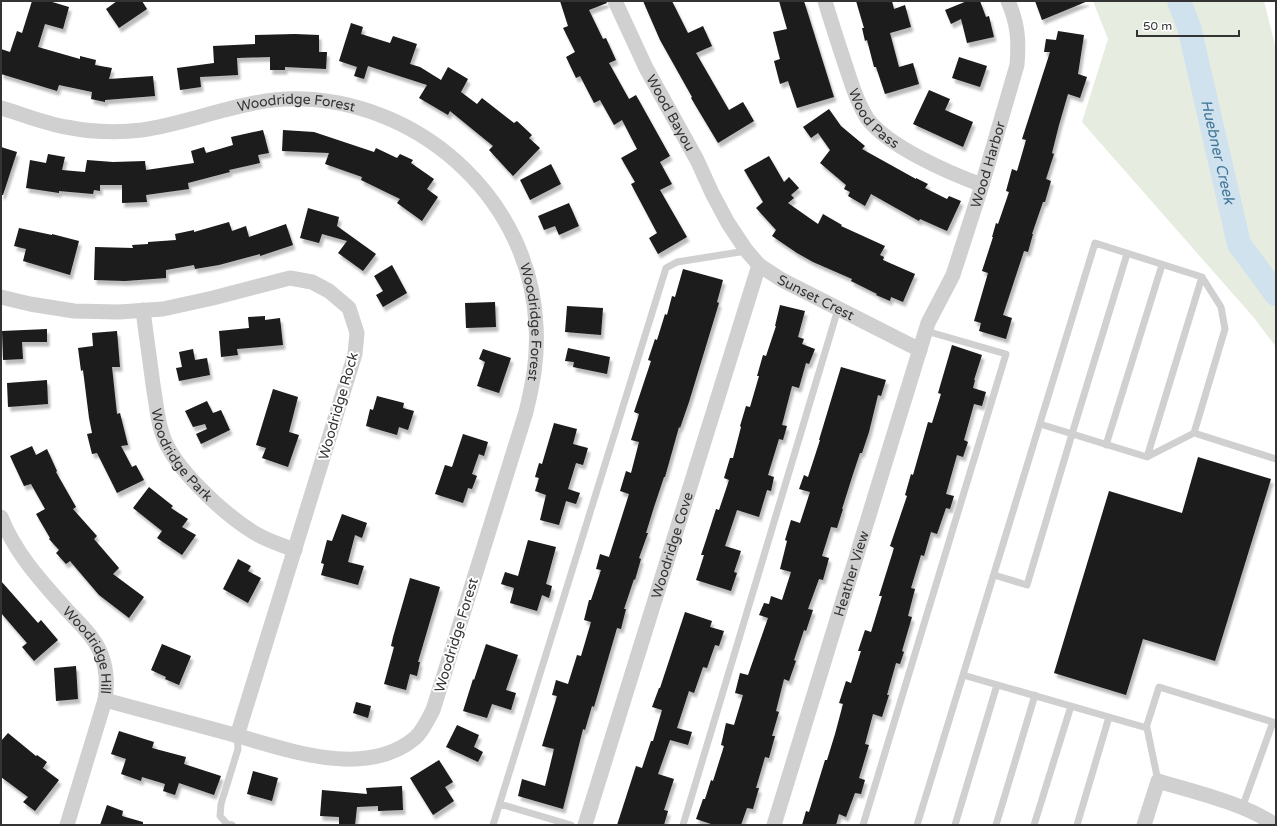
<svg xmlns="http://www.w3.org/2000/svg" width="1277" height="826" font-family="'Varela Round',sans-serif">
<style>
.green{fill:#e6ecdf}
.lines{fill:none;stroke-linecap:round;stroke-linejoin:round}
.river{stroke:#cfe2ee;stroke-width:24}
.building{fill:#1a1a1a;filter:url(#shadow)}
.lane{stroke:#d0d0d0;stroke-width:7}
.street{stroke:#d0d0d0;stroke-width:15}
.labels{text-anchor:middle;stroke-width:4;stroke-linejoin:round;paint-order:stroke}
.street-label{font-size:14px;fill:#333;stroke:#fff}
.water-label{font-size:15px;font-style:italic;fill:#3f7597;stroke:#fff}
</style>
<defs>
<filter id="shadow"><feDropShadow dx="2.5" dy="4.5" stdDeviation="1" flood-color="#0004"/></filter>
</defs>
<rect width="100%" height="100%" fill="#fff"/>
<!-- green -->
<path class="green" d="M1093 1H1264L1276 49V347L1255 319 1082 122 1108 39Z"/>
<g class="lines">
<!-- river -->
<path class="river" id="s1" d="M1179 1 1189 27 1239 244 1276 294"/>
</g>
<!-- building -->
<path class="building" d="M32 1H49L69 7 63 29 45 24 38 47 80 59V56L96 60 95 65 112 68 109 79 153 76 155 96 105 100V102L91 99 92 92 59 85 57 91 1 74V49L10 52 17 31 22 33Z
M117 1H142L147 9 119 28 106 9Z
M560 1H606L607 3 589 10 603 39 606 38 616 60 609 63 629 99 636 95 670 156 660 162 672 184 660 190 687 237 658 254 649 238 657 233 631 184 635 182 621 158 637 149 622 120 614 125 600 100 594 103 580 76 576 78 566 57 575 52 563 28 568 26Z
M643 1H672L688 33 703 26 712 46 696 53 729 110 743 102 754 121 718 143 691 98 692 97 660 40Z
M779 1H804L834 97 797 108 788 81 780 84 774 61 780 59 773 32 787 29Z
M856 1H892L894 9 905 5 911 27 890 33 899 67 913 63 919 84 885 94 876 67H874L867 40 865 41 862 28H864Z
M967 1H980L986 17 989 16 994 37 967 43 961 19 951 24 945 10Z
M1035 1H1088L1042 20Z
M351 23 363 27 361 34 390 43 393 36 417 44 410 64 420 67 441 80 448 67 468 79 461 92 477 104 482 98 514 123 517 121 532 135 529 138 540 148 513 176 489 150 493 146 450 111 448 115 419 98 427 85 368 66 364 79 354 76 357 67 339 61Z
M1058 31 1084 35 1078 74 1087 77 1080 98 1068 94 1059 125 1052 153 1054 154 1046 179 1051 181 1045 202H1043L1032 234H1033L1028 252 1024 251 1003 315 1012 318 1006 339 979 331 981 323 974 321 988 273 982 271 993 237H992L996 223 998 224 1009 192 1006 191 1012 169 1017 171 1026 140 1022 139 1050 52H1044L1046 39 1056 40Z
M295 34 319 35V52H327L326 69 285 67V70H270V57L237 58 238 75 200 77 201 87 180 90 177 68 214 63 213 46 255 44V35Z
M959 57 987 66 980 87 952 78Z
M929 90 950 99 945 110 973 122 963 147 913 124Z
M829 109 841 126 865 146 862 149 916 179V178L928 184 925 188 947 199 949 196 961 201 947 231 920 219 919 221 871 194 865 206 848 196 850 192 844 189 846 185 820 163 830 150 818 133 811 138 803 127Z
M263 130 269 153 258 155 260 163 229 170 230 172 188 183 189 189 146 195 147 202 122 203V185H100V191L94 190 93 194 59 191V193L26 188 30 160 46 163 48 154 65 157 62 170 85 172 87 160 113 162 145 161 146 170 194 163 191 151 204 147 206 153 233 145 231 137Z
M283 130 314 132 374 152 376 148 397 158 400 154 413 160 411 163 434 179 427 189 438 197 422 221 397 203 400 199 361 180 362 177 325 164 329 153 282 151Z
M1 147 17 152 3 195H1Z
M769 156 784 182 789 177 799 188 791 195 794 198 788 203 818 224 823 214 842 225 841 226 885 246 880 255 884 257 883 260 915 274 903 302 891 297 890 301 876 295 877 294 851 281 852 279 813 262 797 253 772 236 776 230 756 208 763 202 744 170Z
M551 164 561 184 530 200 520 180Z
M569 203 579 226 559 235 555 226 544 230 538 216Z
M308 208 339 217 337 226 376 254 363 271 338 253 347 241 322 234 319 243 300 238Z
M229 222 232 231 246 226 249 237 286 224 293 245 260 256V254L219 265 195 269 194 265 166 270V278L125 281 94 280 95 247 133 248 132 245 148 244V242L176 240 175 234 194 230V232Z
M19 228 52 235V234L79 241 70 275 23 261 26 249 14 246Z
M392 265 407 293 383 307 376 295 383 291 374 276Z
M683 269 723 280 717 302 719 303 689 402 680 428 679 427 665 477H664L654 507 646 533H648L639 558 641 559 635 580 634 579 624 609H626L621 629 617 628 594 707 592 706 585 730 583 729 563 809 518 796 522 779 545 786 554 749 542 746 557 696 552 695 556 680 568 684 577 655 581 656 591 622 584 620 589 600H591L601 570 596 569 600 554 609 557 629 494 620 491 626 471 631 473 639 442 631 440 639 414 634 412 651 361 648 360 655 339 657 340 665 314 667 315 672 296 675 297Z
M495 302 496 327 466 328 465 303Z
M780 305 805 311 798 337 804 339 802 344 815 349 809 364 806 363 799 388 792 386 782 425 787 426 783 440 779 439 768 475 774 477 771 491 767 490 759 517 737 510 725 546 741 551 734 572 737 573 731 591 696 580 704 555H701L706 540 716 509 719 510 729 480 724 478 730 458H733L741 427 740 426 746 406 750 407 759 376H757L763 355 766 356 776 326H775Z
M567 306 603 308 601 335 565 332Z
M265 316V320L280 318 283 345 237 349 238 355 221 357 219 331 249 328 248 317Z
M47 329V342H22L23 359 3 360 2 331Z
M117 331 120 367H112L117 414 120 413 128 445 121 446 132 467 136 465 144 480 117 493 97 453 92 454 87 434 92 433 89 418 83 370 81 371 78 348 93 346 92 333Z
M952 345 982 355 974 380H975L973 388 986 392 982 406 974 404 964 440 968 442 963 457 957 455 946 494 954 496 950 509 946 508 937 534 931 532 924 556 921 555 911 588 915 589 908 616 912 617 902 651 904 652 900 664 896 663 887 695H889L882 717 873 714 865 744 869 745 859 778 865 780 861 794 855 793 846 817 839 814 836 825H802L806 811 809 812 825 760H827L835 734 843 704 839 703 846 681 851 683 861 651H858L865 630 871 632 882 596H879L894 548 890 546 907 496 905 495 911 474 913 475 928 422 932 423 941 394 938 393Z
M568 348 610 357 607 374 573 367 574 362 565 361Z
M193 349 195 360 207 358 210 375 179 381 176 368 182 367 179 352Z
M483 349 511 358 499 393 477 386 485 362 479 359Z
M841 367 886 380 881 396 878 395 869 432 862 453H860L853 474 842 509H843L837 528 831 527 822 556 829 558 823 580 819 579 808 609 813 610 806 631 804 630 794 660 796 661 789 681 784 679 776 711 779 712 772 736H775L769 758 765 757 756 788H759L753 809 747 808 741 825H714L696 819 703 799H705L711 780 713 781 724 746 721 745 726 723 734 725 743 695 735 693 740 673 748 675 768 618 759 615 764 603 769 604 771 596 782 600 791 572 780 569 787 541 785 540 791 520 800 523 810 492 799 489 804 475 808 477 820 440H819Z
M47 380 48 404 8 407 7 383Z
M273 389 298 397 289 432 299 435 288 467 262 458 266 448 256 445Z
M377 396 404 403 403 408 414 411 408 430 399 427 397 435 366 426 370 409 373 410Z
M207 401 213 413 221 410 230 430 201 444 196 434 207 429 205 424 193 427 185 411Z
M554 423 577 429 573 444 588 448 583 465 576 463 568 489 580 493 576 504 566 501 559 525 540 520 546 495 535 491 539 478 535 477 539 463 542 464Z
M463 434 488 442 484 456 479 454 472 474 477 476 472 489 468 488 463 503 435 494 445 465 452 467Z
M32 446 36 455 47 449 57 471 56 472 76 507 73 509 97 536 94 539 119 568 113 574 144 597 129 618 99 595 70 561 66 564 56 553 59 550 49 539 50 538 36 514 45 509 31 484 24 486 10 456Z
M1198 457 1271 479 1215 661 1143 639 1126 695 1054 673 1109 491 1182 513Z
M149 487 173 506 171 508 188 519 182 527 196 535 182 555 157 538 162 531 133 508Z
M342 514 367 523 362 538 355 535 348 562 364 566 358 585 321 575 324 564 321 563 327 540 332 541Z
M528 540 556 547 546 584 552 586 549 598 542 595 537 611 510 603 514 588 501 584 505 572 518 576Z
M238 559 251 566 248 571 261 578 248 603 223 589Z
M410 578 440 587 418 662H420L417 676 410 674 406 690 384 684 394 647 391 646 393 637Z
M1 581 38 623 41 620 58 640 34 661 22 647 27 643 1 613Z
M685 612 712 621 710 627 724 631 719 646 715 645 707 668 703 667 694 693 689 691 677 728 692 732 688 745 670 740 658 774 674 779 664 810 668 811 664 825H617L636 766 642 768 651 741H653L662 710 652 707 659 688H660Z
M162 644 191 656 179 685 165 679 166 677 151 670Z
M486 644 518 655 506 690 516 693 511 710 492 704 487 718 463 711 473 679 474 680Z
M76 666 78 699 56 701 54 668Z
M356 702 371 706 368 718 353 713Z
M457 725 479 735 474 747 483 752 478 762 446 747Z
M119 731 154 742 152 748 186 757 184 764 221 776 214 795 179 783 175 795 163 791 165 784 142 777 141 781 121 774 126 759 111 754Z
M8 733 36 756 37 755 47 762 43 768 59 780 35 811 23 802 28 797 1 777V741Z
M439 760 453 782 445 787 454 801 433 815 410 778Z
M253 771 278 778 272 801 247 794Z
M402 786 403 810 378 811V806L357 807 355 825H339V817L320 816 322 790 367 794 366 788Z
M107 805 123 811 122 816 143 822V825H100Z"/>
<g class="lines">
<!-- lane -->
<path class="lane" d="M1040 424 1147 457 1194 433
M1106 445 1162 265
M1147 457 1202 277
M994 575 1027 585 1072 434 1127 254
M963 675 1095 243 1202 277 1221 307 1225 329 1194 433 1276 459
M1146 728 1159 687 1276 723
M500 804 571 825
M1242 808 1273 722
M232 825 227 824 220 816 221 804 238 749 237 736
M493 825 666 268 677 262 746 251
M683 825 838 309
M863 825 1006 354 926 331
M917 825 963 675 1147 728 1158 781
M955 825 997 685
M996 825 1035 695
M1034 825 1071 706
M1077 825 1109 717"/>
<!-- street -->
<g class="street">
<path id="s2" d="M615 1 646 68 697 160 712 193 728 223 746 250 759 265 782 280 920 350"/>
<path id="s3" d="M825 1C832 25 840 49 848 73 853 89 858 104 867 118 887 146 949 173 982 185"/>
<path id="s4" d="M1 108C22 114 44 123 66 127 91 132 117 133 142 130 197 122 248 96 305 99 426 105 531 203 536 326 538 357 533 383 526 412L433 710C428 719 423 731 415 738 365 780 286 749 231 734 189 723 147 711 105 700"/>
<path d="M1 297 30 304 74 311 119 312 163 309 213 298 290 278 312 282 329 291 349 308 357 333 355 354 237 736"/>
<path id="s5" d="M143 310C146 335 150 360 153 385 156 401 157 418 162 433 172 467 223 513 253 532 266 540 281 545 295 550"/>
<path id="s6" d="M1 517C15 553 41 581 66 609 80 624 98 640 103 660 107 673 107 687 105 700L67 825"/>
<path id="s7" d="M585 825 759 265"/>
<path id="s8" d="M774 825 928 323 953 275 982 185 1017 65C1019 40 1018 24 1008 1"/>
<path d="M1144 825 1158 781C1194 792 1244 803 1275 825"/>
</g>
</g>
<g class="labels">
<!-- street labels -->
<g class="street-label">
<text dy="5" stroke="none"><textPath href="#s4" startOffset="302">Woodridge Forest</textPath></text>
<text dy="5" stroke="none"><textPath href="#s2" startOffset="125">Wood Bayou</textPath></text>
<text dy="5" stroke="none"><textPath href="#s3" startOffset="129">Wood Pass</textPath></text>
<text dy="5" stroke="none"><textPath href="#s8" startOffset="695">Wood Harbor</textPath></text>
<text dy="5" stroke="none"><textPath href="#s2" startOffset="367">Sunset Crest</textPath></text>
<text dy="5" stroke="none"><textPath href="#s4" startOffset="661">Woodridge Forest</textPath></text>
<text transform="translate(338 406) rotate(-74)" y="5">Woodridge Rock</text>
<text dy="5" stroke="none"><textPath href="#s5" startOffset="153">Woodridge Park</textPath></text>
<text dy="5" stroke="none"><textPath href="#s7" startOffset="293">Woodridge Cove</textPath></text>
<text dy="5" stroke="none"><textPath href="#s8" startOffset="263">Heather View</textPath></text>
<text transform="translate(456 635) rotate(-73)" y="5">Woodridge Forest</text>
<text dy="5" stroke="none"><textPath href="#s6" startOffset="162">Woodridge Hill</textPath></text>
</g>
<!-- water labels -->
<g class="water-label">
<text dy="5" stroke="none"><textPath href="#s1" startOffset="156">Huebner Creek</textPath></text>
</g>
</g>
<!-- border -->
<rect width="1277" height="826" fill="none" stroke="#333333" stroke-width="4"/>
<!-- scale -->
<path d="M1137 30v6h102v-6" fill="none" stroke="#333333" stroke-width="2"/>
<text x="1143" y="30" font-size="12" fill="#333333" stroke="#ffffff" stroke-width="3" paint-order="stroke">50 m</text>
</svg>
